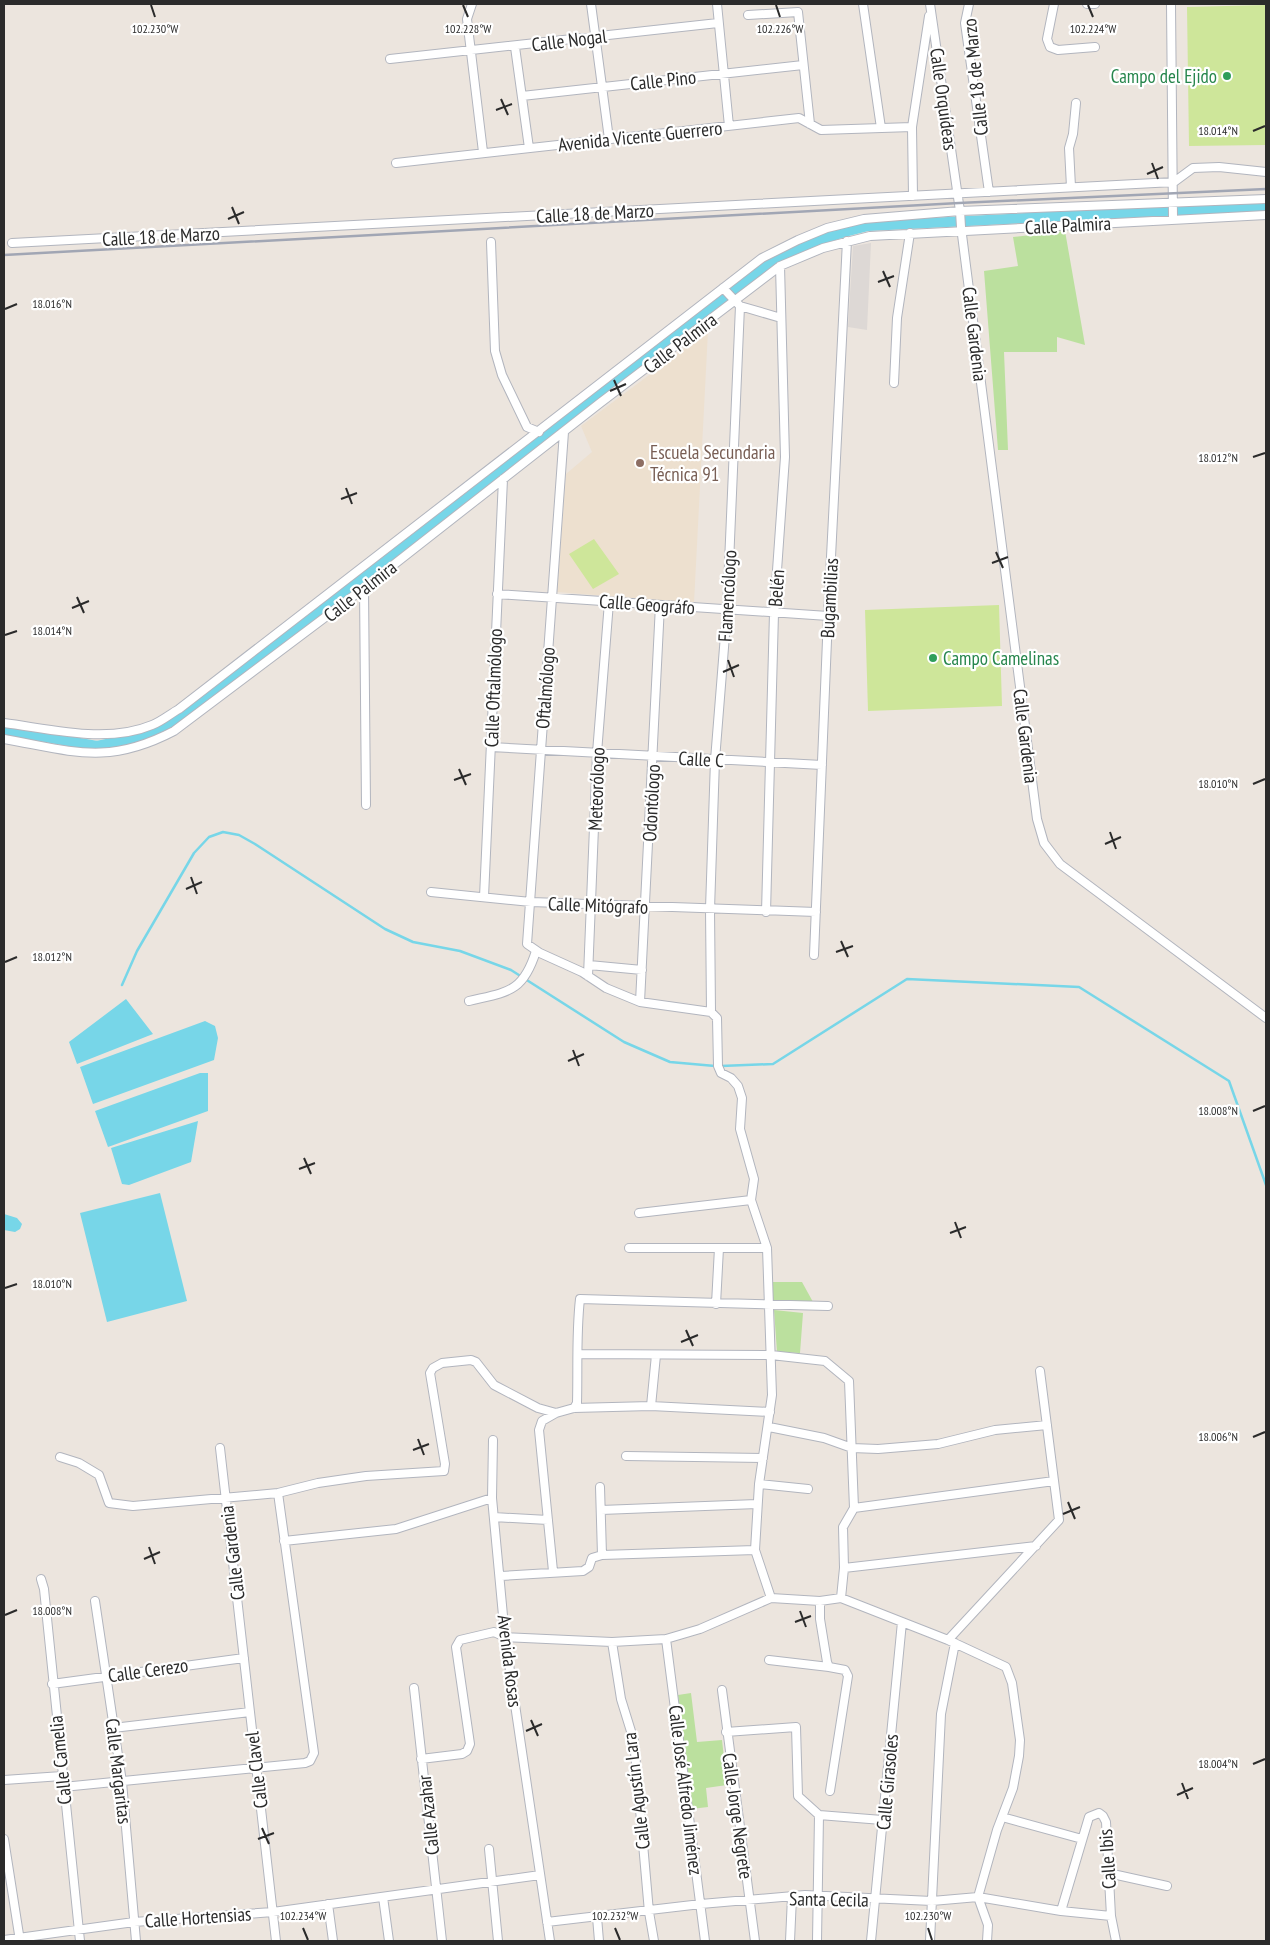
<svg xmlns="http://www.w3.org/2000/svg" width="1270" height="1945" font-family="'PT Sans Narrow',sans-serif">
<style>
.education{fill:#ede0cf}
.green{fill:#bbe09e}
.pitch{fill:#cee69a}
.plaza{fill:#ddd8d5}
.water{fill:#77d6e8}
.lines{fill:none;stroke-linecap:round;stroke-linejoin:round}
.stream{stroke:#77d6e8;stroke-width:2.5}
.canal{stroke:#77d6e8;stroke-width:10}
.minor-casing{stroke:#b2b5be;stroke-width:10}
.minor{stroke:#fff;stroke-width:8}
.rail{stroke:#a1a6b4;stroke-width:2.5}
.ticks{fill:none;stroke:#2b2b2b;stroke-width:2}
.leisure-dot{fill:#2e9e5b;stroke:#fff;stroke-width:2}
.education-dot{fill:#8d6e63;stroke:#fff;stroke-width:2}
.labels{text-anchor:middle;stroke-width:4.5;stroke-linejoin:round;paint-order:stroke}
.street-label{font-size:19px;fill:#2b2b2b;stroke:#fff}
.leisure-label{font-size:19px;fill:#27864d;stroke:#fff;text-anchor:end}
.education-label{font-size:19px;fill:#785e54;stroke:#fff;text-anchor:start}
.ticks-label{font-size:12px;text-anchor:middle;fill:#2b2b2b;stroke:#fff;stroke-width:4.5;stroke-linejoin:round;paint-order:stroke}
</style>
<rect width="100%" height="100%" fill="#ece5de"/>
<!-- education -->
<path class="education" d="M708 331 694 603 557 592 566 474 592 452 581 426Z"/>
<!-- green -->
<path class="green" d="M1065 231 1085 345 1057 337V352H1004L1008 450H998L984 271 1018 266 1013 237Z
M772 1282H802L813 1302 772 1301Z
M774 1310 803 1313 800 1353 777 1352Z
M691 1693 697 1742 722 1740 727 1785 706 1788 708 1807 691 1809 678 1695Z"/>
<!-- pitch -->
<path class="pitch" d="M1266 5V145L1189 146 1187 7Z
M594 539 619 574 593 589 569 554Z
M999 605 1002 706 868 711 865 610Z"/>
<!-- plaza -->
<path class="plaza" d="M871 243 867 330 848 327 853 246Z"/>
<!-- water -->
<path class="water" d="M126 999 153 1034 77 1064 69 1042Z
M205 1021 215 1026 218 1038 214 1060 93 1104 80 1067Z
M200 1073H208V1111L108 1147 95 1111Z
M198 1121 191 1162 129 1185 122 1184 111 1148Z
M160 1193 187 1301 107 1322 80 1213Z
M4 1214 17 1218 22 1224 20 1229 15 1232 4 1230Z"/>
<g class="lines">
<!-- stream -->
<path class="stream" d="M122 985 137 951 194 853 209 837 223 832 239 835 255 844 385 929 413 942 460 951 511 970 624 1042 670 1062 715 1066
M721 1066 773 1064 907 979 1079 987 1229 1081 1266 1185"/>
<!-- canal -->
<path class="canal" d="M4 730 97 746 155 734 195 708 772 262C803 244 834 234 868 226L1266 206"/>
<defs>
<path id="minor" d="M472 4 467 19 483 152
M591 4 609 139
M717 4 729 126
M863 4 881 128
M930 4 960 211 961 227 1037 819 1044 843 1060 864 1266 1018
M969 4 965 23 989 192
M1054 4 1047 39 1050 47 1058 50 1095 47
M1087 4H1095
M1171 4 1173 219
M748 15 798 12 810 124
M515 47 529 148
M390 59 718 23
M522 96 803 65
M396 163 799 118 821 130 912 127
M1071 187 1069 148 1073 134 1076 103
M913 196 912 127 929 16
M491 242 495 351 502 375 527 427 539 432
M12 243 1174 182 1193 168 1219 167 1266 172
M740 306 781 318
M894 383 897 318 910 233
M564 432 527 944 540 953 582 972 606 988 640 1002 711 1012 717 1018 718 1066 721 1073 731 1078 738 1086 742 1098 740 1129 754 1179 751 1200 767 1248H719L716 1304
M364 588 366 805
M497 594 828 616
M4 723C51 729 107 744 152 725 162 721 170 714 179 709L762 258 798 240 827 228 864 219 960 211 1266 199
M4 739C73 751 107 766 174 731L364 588 600 403 780 266 823 248 870 236 1266 215
M491 747 822 765
M431 892 531 902 816 912
M484 897 503 479
M766 912 774 613 785 457 780 266
M814 955 828 616 847 241
M589 965 642 970
M588 976 597 753 609 602
M469 1001C507 992 523 993 536 951
M640 1002 660 605
M711 1012 710 909 715 760 727 610 740 306 723 288
M639 1213 751 1200
M629 1248H719
M767 1248 772 1395 759 1484 755 1550 771 1598
M579 1354 771 1355 825 1361 849 1381 854 1508 1054 1481
M651 1406 656 1355
M574 1408 577 1403C578 1368 576 1334 580 1299L828 1306
M769 1427 824 1438 852 1448 878 1449 938 1444 995 1430 1047 1425
M493 1440 492 1498 505 1637 550 1941
M220 1448 276 1941
M626 1456 763 1458
M60 1457 79 1463 99 1475 109 1503 133 1506 278 1493 318 1483 366 1476 444 1471 445 1464 430 1373 433 1368 442 1363 471 1360 476 1362 494 1385 538 1408 556 1413 574 1408 651 1406 770 1412
M759 1484 808 1489
M854 1508 843 1527 844 1568 1036 1546
M601 1510 757 1504
M494 1517 548 1520
M284 1541 396 1529 492 1498
M602 1555 755 1550
M553 1571 539 1430 542 1421 556 1413
M501 1576 583 1571 589 1567 592 1558 602 1555 600 1487
M41 1579 44 1589 80 1941
M841 1598 844 1568
M95 1601 122 1782 136 1941
M820 1601V1619L827 1662 829 1667 845 1670 848 1676 830 1791
M666 1639 705 1941
M948 1640 1059 1520 1040 1371
M612 1642 621 1699 634 1741 649 1912 654 1941
M769 1660 829 1667
M52 1684 244 1658
M414 1688 442 1941
M722 1690 755 1941
M113 1728 250 1712
M726 1732 796 1727 798 1796 819 1815 817 1941
M421 1759 462 1754 467 1751 470 1744 456 1647 460 1640 494 1632 505 1637 612 1642 666 1639 700 1629 771 1598 820 1601 841 1598 948 1640 1006 1667 1012 1683 1020 1740 1019 1756 1013 1788 997 1830 978 1897 988 1925 987 1941
M4 1780 62 1776
M63 1787 305 1763 310 1761 314 1753 278 1493
M819 1815 882 1820
M1002 1817 1082 1839
M4 1839 20 1941
M489 1849 498 1941
M1108 1873 1167 1886
M383 1897 389 1941
M328 1904 333 1941
M1061 1911 1089 1817 1099 1813 1103 1816 1106 1822 1111 1916 1116 1941
M597 1917 599 1941
M547 1922 701 1904 805 1895 932 1901 978 1897 1061 1911 1111 1916
M4 1940 134 1922 273 1912 540 1875
M790 1941 792 1897
M871 1941 902 1622
M930 1941 941 1714 955 1643"/>
</defs>
<!-- minor casing -->
<use href="#minor" class="minor-casing"/>
<!-- minor -->
<use href="#minor" class="minor"/>
<!-- rail -->
<path class="rail" d="M4 255 959 203 1266 189"/>
</g>
<!-- ticks -->
<path class="ticks" d="M151 5 155 17M463 5 468 17M776 5 780 17M1088 5 1093 17M501 99 508 115M496 110 512 104M1253 131 1265 126M1152 163 1158 179M1147 174 1163 167M232 207 239 224M228 219 244 212M883 271 890 287M878 282 894 276M5 309 17 304M614 380 621 396M610 391 626 384M1253 457 1265 453M346 488 352 504M341 499 357 493M996 552 1003 568M992 563 1008 557M77 597 84 613M72 608 89 601M5 635 17 631M728 660 734 677M723 672 739 665M459 769 466 785M454 780 471 774M1253 784 1265 779M1110 832 1116 849M1105 844 1121 837M191 877 197 894M186 889 202 882M841 941 848 957M836 952 853 946M5 962 17 957M573 1050 579 1066M568 1061 584 1054M1253 1111 1265 1106M304 1158 311 1174M299 1169 315 1163M955 1222 961 1238M950 1233 966 1227M5 1288 17 1284M686 1330 693 1346M681 1342 698 1335M1253 1437 1265 1432M418 1439 424 1455M413 1450 429 1444M1068 1502 1075 1519M1063 1514 1080 1507M149 1547 155 1564M144 1559 160 1552M800 1611 806 1627M5 1615 17 1610M795 1622 811 1616M531 1720 538 1736M526 1731 542 1724M1253 1764 1265 1759M1182 1783 1188 1799M1177 1795 1193 1788M262 1828 269 1844M258 1839 274 1833M303 1928 308 1940M615 1928 620 1940M928 1928 932 1940"/>
<!-- markers -->
<g class="leisure-dot">
<circle cx="1227" cy="76" r="5"/>
<circle cx="933" cy="658" r="5"/>
</g>
<circle class="education-dot" cx="640" cy="463" r="5"/>
<g class="labels">
<!-- street labels -->
<g class="street-label">
<text transform="translate(569 40) rotate(-7)" y="7">Calle Nogal</text>
<text transform="translate(975 77) rotate(-96)" y="7">Calle 18 de Marzo</text>
<text transform="translate(663 80) rotate(-6)" y="7">Calle Pino</text>
<text transform="translate(944 99) rotate(82)" y="7">Calle Orquídeas</text>
<text transform="translate(640 136) rotate(-6)" y="7">Avenida Vicente Guerrero</text>
<text transform="translate(595 213) rotate(-3)" y="7">Calle 18 de Marzo</text>
<text transform="translate(1068 225) rotate(-3)" y="7">Calle Palmira</text>
<text transform="translate(161 236) rotate(-3)" y="7">Calle 18 de Marzo</text>
<text transform="translate(975 334) rotate(83)" y="7">Calle Gardenia</text>
<text transform="translate(680 343) rotate(-37)" y="7">Calle Palmira</text>
<text transform="translate(776 588) rotate(-86)" y="7">Belén</text>
<text transform="translate(360 591) rotate(-38)" y="7">Calle Palmira</text>
<text transform="translate(727 596) rotate(-87)" y="7">Flamencólogo</text>
<text transform="translate(829 598) rotate(-87)" y="7">Bugambilias</text>
<text transform="translate(647 604) rotate(4)" y="7">Calle Geográfo</text>
<text transform="translate(493 688) rotate(-88)" y="7">Calle Oftalmólogo</text>
<text transform="translate(545 688) rotate(-86)" y="7">Oftalmólogo</text>
<text transform="translate(1026 736) rotate(83)" y="7">Calle Gardenia</text>
<text transform="translate(701 759) rotate(3)" y="7">Calle C</text>
<text transform="translate(596 789) rotate(-88)" y="7">Meteorólogo</text>
<text transform="translate(651 803) rotate(-87)" y="7">Odontólogo</text>
<text transform="translate(598 905) rotate(2)" y="7">Calle Mitógrafo</text>
<text transform="translate(232 1553) rotate(-97)" y="7">Calle Gardenia</text>
<text transform="translate(510 1661) rotate(83)" y="7">Avenida Rosas</text>
<text transform="translate(148 1670) rotate(-8)" y="7">Calle Cerezo</text>
<text transform="translate(60 1760) rotate(-96)" y="7">Calle Camelia</text>
<text transform="translate(256 1770) rotate(-97)" y="7">Calle Clavel</text>
<text transform="translate(119 1771) rotate(83)" y="7">Calle Margaritas</text>
<text transform="translate(887 1782) rotate(-85)" y="7">Calle Girasoles</text>
<text transform="translate(686 1790) rotate(83)" y="7">Calle José Alfredo Jiménez</text>
<text transform="translate(636 1791) rotate(-97)" y="7">Calle Agustín Lara</text>
<text transform="translate(428 1815) rotate(-96)" y="7">Calle Azahar</text>
<text transform="translate(738 1816) rotate(82)" y="7">Calle Jorge Negrete</text>
<text transform="translate(1107 1859) rotate(-94)" y="7">Calle Ibis</text>
<text transform="translate(829 1899) rotate(1)" y="7">Santa Cecila</text>
<text transform="translate(198 1917) rotate(-4)" y="7">Calle Hortensias</text>
</g>
<!-- leisure labels -->
<g class="leisure-label">
<text x="1217" y="83">Campo del Ejido</text>
<text x="943" y="665" text-anchor="start">Campo Camelinas</text>
</g>
<!-- education labels -->
<g class="education-label">
<text x="650" y="459">Escuela Secundaria<tspan x="650" dy="22">Técnica 91</tspan></text>
</g>
</g>
<g class="ticks-label">
<text x="155" y="33">102.230°W</text>
<text x="468" y="33">102.228°W</text>
<text x="780" y="33">102.226°W</text>
<text x="1093" y="33">102.224°W</text>
<text x="1218" y="135">18.014°N</text>
<text x="52" y="308">18.016°N</text>
<text x="1218" y="462">18.012°N</text>
<text x="52" y="635">18.014°N</text>
<text x="1218" y="788">18.010°N</text>
<text x="52" y="961">18.012°N</text>
<text x="1218" y="1115">18.008°N</text>
<text x="52" y="1288">18.010°N</text>
<text x="1218" y="1441">18.006°N</text>
<text x="52" y="1615">18.008°N</text>
<text x="1218" y="1768">18.004°N</text>
<text x="303" y="1920">102.234°W</text>
<text x="615" y="1920">102.232°W</text>
<text x="928" y="1920">102.230°W</text>
</g>
<!-- border -->
<rect width="1270" height="1945" fill="none" stroke="#2b2b2b" stroke-width="10"/>
</svg>
